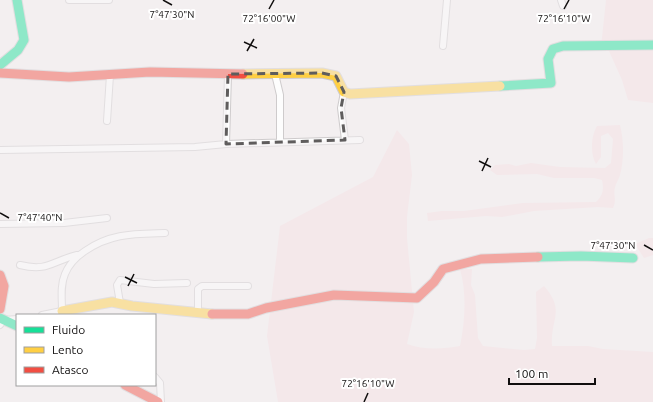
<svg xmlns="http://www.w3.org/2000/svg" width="653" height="402" font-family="Ubuntu,sans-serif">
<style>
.green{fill:#f6e0e2}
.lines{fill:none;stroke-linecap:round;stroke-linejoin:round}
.street-casing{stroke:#cecbcc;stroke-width:8}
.fast-casing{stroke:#cecbcc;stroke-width:11}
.slow-casing{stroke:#cecbcc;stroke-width:11}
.jam-casing{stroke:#cecbcc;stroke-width:11}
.street{stroke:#fdfdfd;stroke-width:6}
.fast{stroke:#16e098;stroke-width:9}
.slow{stroke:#ffcf43;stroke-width:9}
.jam{stroke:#f24e42;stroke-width:9}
.marked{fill:none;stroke:#5f5d5d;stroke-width:3;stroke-dasharray:8 5;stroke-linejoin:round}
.ticks{fill:none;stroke:#100e0e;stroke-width:1.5}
.ticks-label{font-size:10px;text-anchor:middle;fill:#100e0e;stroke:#fff;stroke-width:4;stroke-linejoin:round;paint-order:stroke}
</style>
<rect width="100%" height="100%" fill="#f3eff0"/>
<!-- green -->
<path class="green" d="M606 0H653V103L628 100 622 80 609 51 601 47Z
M620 125C624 141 624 160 620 175 619 179 616 183 615 187 613 196 617 199 613 208L598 207 534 211 502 217 486 216 428 221 427 213 442 211H464L523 203 596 202C603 195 604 190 602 180L594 178H554L537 174 497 175 490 170 495 165 509 164 516 166 531 163 560 167 605 168 611 163 613 139 608 133 601 136V157L596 164C590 154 591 136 597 126Z
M397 130 409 144 412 175 407 217V238L414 312 407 344C423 350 443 349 460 346 465 322 467 293 460 269H472L471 285 475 295 478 338 483 346 524 350 535 349 537 338 536 292 544 286C566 311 550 319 552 346H588L603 349 653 352V402H278L267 336 280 226 373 177Z
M649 238H653V255L644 258 635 244Z"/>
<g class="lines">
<defs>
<path id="street" d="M69 0H109
M561 0 563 6
M443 46 447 0
M275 74 280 95V141
M344 92 341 108 345 140
M107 121 110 75
M226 144 228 74
M0 150 195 147 226 144 360 140
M0 224 64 223 107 218
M20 265C48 272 52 261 77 255
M120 303 117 285 120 280 154 284 187 283
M198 312V289L202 286H248
M42 315 62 311C62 298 60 286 65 274 69 264 76 257 85 251 111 233 134 234 165 233
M0 325 4 320 17 319
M155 377 160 383 161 402"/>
<path id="fast" d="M0 65 18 50 24 40 17 0
M500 86 551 83 548 59 553 49 563 46 653 45
M538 257 581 256 633 258
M0 318 17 326"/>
<path id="slow" d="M243 74 322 73 336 76 344 92 350 94 500 86
M62 311 112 302 132 306 212 314"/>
<path id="jam" d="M0 73 69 77 150 72 243 74
M0 275 4 286 0 309
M212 314H248L266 308 334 295 417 298 434 282 443 269 481 259 538 257
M125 385 158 402"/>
</defs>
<!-- street casing -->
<use href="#street" class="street-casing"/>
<!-- fast casing -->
<use href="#fast" class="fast-casing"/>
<!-- slow casing -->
<use href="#slow" class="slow-casing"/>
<!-- jam casing -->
<use href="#jam" class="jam-casing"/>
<!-- street -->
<use href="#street" class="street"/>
<!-- fast -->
<use href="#fast" class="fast"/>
<!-- slow -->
<use href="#slow" class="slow"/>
<!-- jam -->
<use href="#jam" class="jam"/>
</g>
<!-- marked area -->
<path d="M0 0H653V402H0ZM322 73 336 76 344 92 341 108 345 140 226 144 228 74Z" fill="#f3eff0" fill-opacity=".55" fill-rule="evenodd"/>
<path class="marked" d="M322 73 336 76 344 92 341 108 345 140 226 144 228 74Z"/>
<!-- ticks -->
<path class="ticks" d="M163 0 172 5M269 9 274 0M564 9 569 0M244 42 257 48M247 51 254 39M479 161 491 167M482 171 488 158M0 213 9 218M644 245 653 250M125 277 137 283M128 286 134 274M364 402 368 393"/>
<g class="ticks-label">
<text x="172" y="18">7°47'30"N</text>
<text x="269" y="22">72°16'00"W</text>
<text x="564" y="22">72°16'10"W</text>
<text x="40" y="221">7°47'40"N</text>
<text x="613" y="249">7°47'30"N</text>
<text x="368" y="387">72°16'10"W</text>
</g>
<!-- legend -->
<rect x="16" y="314" width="140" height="72" fill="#ffffff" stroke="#9f9f9f"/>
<rect x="24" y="327" width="20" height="6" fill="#16e098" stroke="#9f9f9f"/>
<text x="52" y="334" font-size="12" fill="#100e0e">Fluido</text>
<rect x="24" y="347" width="20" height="6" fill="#ffcf43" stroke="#9f9f9f"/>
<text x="52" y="354" font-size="12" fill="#100e0e">Lento</text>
<rect x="24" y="367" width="20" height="6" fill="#f24e42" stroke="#9f9f9f"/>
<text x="52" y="374" font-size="12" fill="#100e0e">Atasco</text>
<!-- scale -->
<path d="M509 378v6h86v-6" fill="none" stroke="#100e0e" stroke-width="2"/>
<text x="515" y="378" font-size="12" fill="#100e0e" stroke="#ffffff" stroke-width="3" paint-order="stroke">100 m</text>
</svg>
